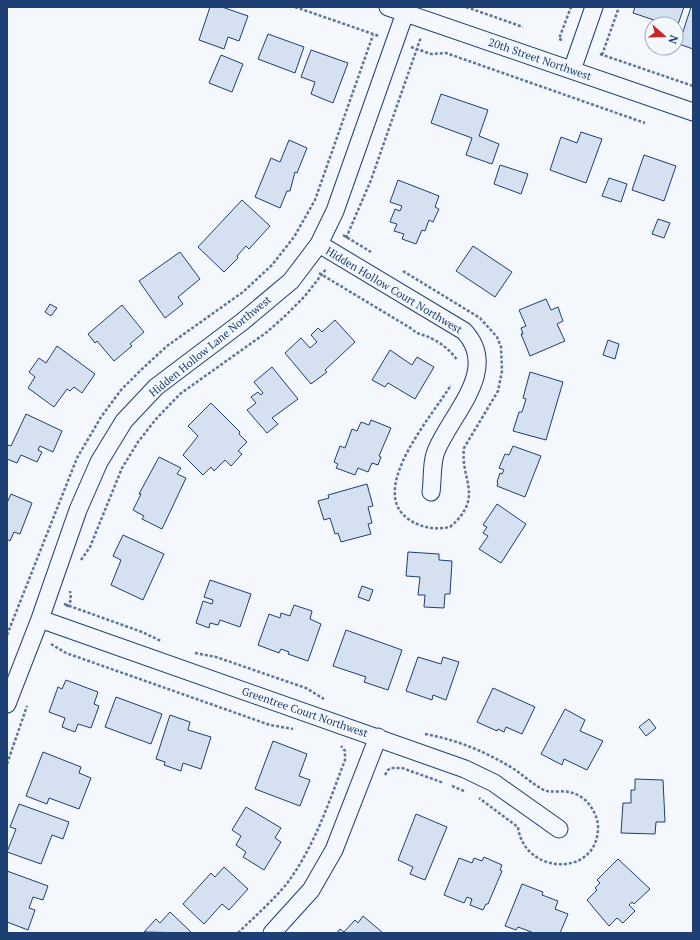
<svg xmlns="http://www.w3.org/2000/svg" width="700" height="940" font-family="'PT Serif',serif">
<style>
.building{fill:#d5e0f0;stroke:#1d3f73}
.lines{fill:none;stroke-linecap:round;stroke-linejoin:round}
.street-casing{stroke:#1d3f73;stroke-width:19}
.path{stroke:#5e769c;stroke-width:2.5;stroke-dasharray:3 2;stroke-linecap:butt}
.street{stroke:#f4f7fb;stroke-width:17}
.labels{text-anchor:middle;stroke-width:3;stroke-linejoin:round;paint-order:stroke}
.street-label{font-size:11px;fill:#1d3f73;stroke:#f4f7fb}
</style>
<rect width="100%" height="100%" fill="#f4f7fb"/>
<!-- building -->
<path class="building" d="M210 7H222L248 16 239 41 228 37 224 49 199 40Z
M635 7H684L676 30V24H656L657 21 633 13Z
M691 7H693V49L679 44Z
M268 34 304 47 295 73 258 59Z
M311 50 348 63 333 103 311 94 315 82 301 77Z
M221 55 243 64 232 92 209 83Z
M441 94 488 110 479 136 499 144 492 164 466 155 472 138 431 123Z
M581 132 602 139 586 183 550 170 561 137 577 143Z
M289 140 307 148 297 173 295 172 290 191H287L280 208 255 197 271 158 280 162Z
M644 155 676 166 664 201 632 190Z
M500 165 528 174 521 194 494 184Z
M609 178 627 184 621 202 602 196Z
M398 180 439 196 435 207 439 209 433 222 429 220 425 231 422 230 416 244 402 239 404 234 394 231 397 224 390 222 395 209 400 211 402 206 390 202Z
M242 200 270 226 249 249 246 246 237 256 238 258 224 272 198 247Z
M658 219 670 223 664 238 652 234Z
M473 246 512 272 495 297 456 271Z
M180 252 200 279 178 297 183 304 165 318 139 281Z
M546 299 551 310 558 307 563 321 557 324 565 341 530 356 521 334H523L521 328 526 326 519 310Z
M50 304 57 308 51 316 45 312Z
M122 305 144 332 130 344 132 346 114 361 97 341 95 343 88 334Z
M335 320 355 342 325 370 327 372 311 384 285 353 301 338 310 348 317 342 311 335 318 328 322 332Z
M608 340 619 344 615 359 603 355Z
M57 346 95 374 82 393 74 387 70 391 67 389 54 407 28 388 35 377 29 372 39 358 46 363Z
M390 350 412 365 417 357 434 367 415 399 388 383 385 387 372 380Z
M272 367 298 399 272 418 278 424 267 433 247 410 256 403 251 397 258 392 261 395 263 393 254 382Z
M530 372 563 382 546 440 513 431 519 412H522L526 399 523 398Z
M211 403 240 432 239 434 247 442 238 451 242 454 231 466 225 460 214 471 211 467 203 475 183 455 198 436 188 426Z
M26 414 62 431 53 452 40 446 38 450 42 452 37 462 21 455 17 463 7 459V445L11 446Z
M371 420 391 428 379 456 381 457 378 465 372 463 368 472 358 468 355 475 336 468 338 464 334 462 340 446 345 448 352 429 357 431 361 422 369 425Z
M513 446 541 456 525 497 497 486 498 483 497 482 500 473 502 474 504 470 499 468 505 454 509 455Z
M159 457 181 468 177 474 186 478 162 529 142 519 144 516 133 510 141 494H139Z
M367 484 373 506 368 507 372 523 368 524 371 534 341 542 338 533 335 534 330 518 324 520 318 501 329 498 328 495Z
M11 494 32 503 20 534 14 532 10 541 7 539V503Z
M497 504 526 524 501 563 479 549 488 536 483 533 487 527 483 525Z
M123 535 164 554 143 600 111 585 121 560 113 556Z
M408 552 439 554V560L452 561 450 594H445L444 608 424 607 425 595H418L420 577 406 576Z
M210 580 251 594 240 627 220 620 218 625 210 623 209 628 196 623 203 601 212 604 213 600 204 597Z
M362 586 373 590 369 601 358 597Z
M294 605 312 611 310 619 321 624 308 661 288 654 289 652 281 649 279 653 258 645 269 614 280 618 281 613 290 616Z
M346 630 402 650 388 690 364 682 366 677 333 666Z
M418 657 441 664 443 657 459 662 446 700 433 695 432 700 406 691Z
M66 680 98 692 94 704 99 706 91 728 78 724 75 732 62 727 65 718 49 712 58 687 62 689Z
M493 688 535 707 522 734 506 727 504 732 498 729 497 731 477 722Z
M116 697 162 714 151 744 105 727Z
M565 709 585 720 580 731 603 741 587 770 564 759 562 765 541 754Z
M170 715 190 722 188 730 211 737 201 769 183 763 181 771 164 765 165 762 156 759Z
M649 719 656 728 646 736 639 727Z
M273 741 307 754 299 776 310 780 300 806 255 789Z
M43 752 81 767 79 773 91 778 79 809 49 798 47 804 26 796Z
M635 779 663 780 665 822H656L655 834 621 833 623 803H631V790H635Z
M19 804 69 822 63 839 52 835 41 864 7 852 16 829 10 827Z
M246 807 281 828 275 838 281 842 264 870 243 857 246 852 236 845 241 836 232 830Z
M416 814 447 827 425 880 410 874 413 867 398 860Z
M484 857 502 865 500 870 502 871 488 904H486L483 910 470 905 472 899 467 897 464 903 444 895 459 858 472 863 474 858 482 861Z
M618 859 650 889 634 904 632 902 629 905 635 911 623 923 617 918 609 926 587 900 597 890 595 888 600 883 597 880Z
M224 867 248 889 229 910 222 904 204 924 183 904 211 873 215 877Z
M7 871 48 886 43 900 33 897 29 908 35 910 28 930 7 922Z
M522 884 543 892 542 895 558 901 555 909 568 914 560 933H534L518 927 516 930 505 926Z
M170 912 192 933 144 932 156 919 160 923Z
M363 916 383 933H337L340 929 344 932 355 920 358 923Z"/>
<g class="lines">
<defs>
<path id="street" d="M388 7 693 112
M572 70 594 7
M319 244 464 331C500 369 453 412 437 449 431 461 433 479 431 492
M40 619 465 769 494 783 559 829
M7 704 40 619 78 510 99 462 124 421 156 387 242 322 291 281 319 244 335 211 405 13
M272 933 311 890 334 850 378 737"/>
</defs>
<!-- street casing -->
<use href="#street" class="street-casing"/>
<!-- path -->
<path class="path" d="M295 7 379 36
M466 7 523 27
M562 40 559 39 571 7
M411 47 431 54 446 53 645 123
M600 54 693 86
M602 55 619 7
M343 235 371 252
M346 238 371 180 421 37
M403 271 480 318 497 337 501 347 502 371 498 391 464 448C460 480 485 497 450 527 435 530 420 528 407 518 368 488 433 415 451 385
M319 273 412 329C417 334 420 334 426 336 437 340 451 350 457 360
M81 560 90 547 122 468 138 442 156 419 180 394 267 332 285 316 305 296 326 269
M64 604 142 632 161 641
M67 607 71 600 70 591
M7 635 77 458 101 417 121 390 142 369 167 346 243 292 272 265 294 237 315 200 373 35
M51 644 66 653 270 725 293 729
M195 653 216 657 306 688 324 699
M425 734C458 740 489 753 517 771 525 777 533 784 542 789 552 796 566 785 584 799 592 806 597 816 598 825 600 878 524 876 518 827L479 798
M7 764 27 706
M385 775 388 770 391 768H402L444 783
M452 786 464 791
M238 933C255 916 273 901 288 882 315 845 329 802 345 760V751L341 746"/>
<!-- street -->
<use href="#street" class="street"/>
</g>
<g class="labels">
<!-- street labels -->
<g class="street-label">
<text transform="translate(540 59) rotate(19)" y="4">20th Street Northwest</text>
<text transform="translate(394 290) rotate(31)" y="4">Hidden Hollow Court Northwest</text>
<text transform="translate(210 346) rotate(-39)" y="4">Hidden Hollow Lane Northwest</text>
<text transform="translate(305 712) rotate(19)" y="4">Greentree Court Northwest</text>
</g>
</g>
<!-- border -->
<rect width="700" height="940" fill="none" stroke="#1d3f73" stroke-width="16"/>
<!-- north arrow -->
<g transform="translate(664 36) rotate(110)"><circle r="19" fill="#f4f7fb" stroke="#9eadc5"/>
<path d="M0-3L7 15L0 10L-7 15Z" fill="#c62828"/>
<text y="-6" font-size="11" font-weight="bold" text-anchor="middle" fill="#1d3f73">N</text>
</g>
</svg>
